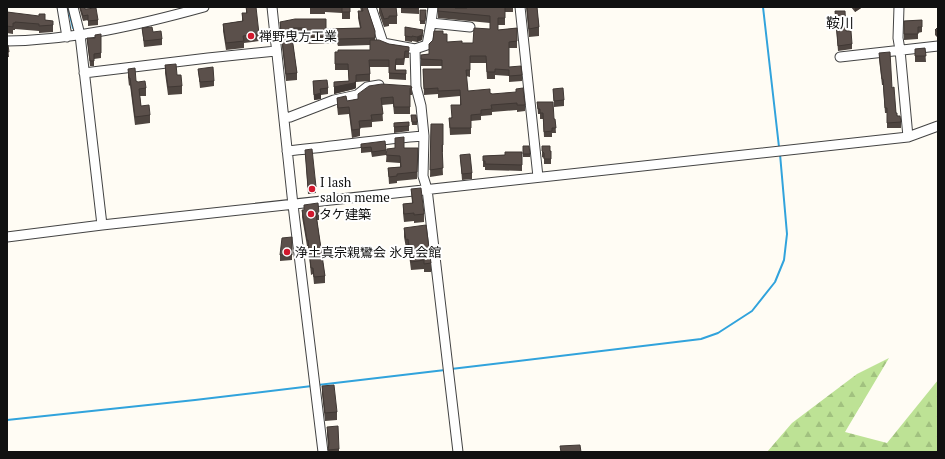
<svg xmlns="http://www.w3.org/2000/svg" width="945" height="459" font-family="'PT Serif','Noto Sans JP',serif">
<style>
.forest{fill:url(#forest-firs)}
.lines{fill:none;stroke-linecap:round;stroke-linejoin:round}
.stream{stroke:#31a3dc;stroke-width:2}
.minor-casing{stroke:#444;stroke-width:11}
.minor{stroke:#fff;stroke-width:9}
.wall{fill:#4e4540}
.shaded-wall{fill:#403834}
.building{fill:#5b504b;stroke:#403834}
.poi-dot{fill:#d1182d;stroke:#fff;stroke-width:1.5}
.labels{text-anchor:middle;stroke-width:4;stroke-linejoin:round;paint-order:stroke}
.poi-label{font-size:13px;fill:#111;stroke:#fff;text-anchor:start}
.neighbourhood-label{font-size:14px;fill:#111;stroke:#fff}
</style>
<defs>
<pattern id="forest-firs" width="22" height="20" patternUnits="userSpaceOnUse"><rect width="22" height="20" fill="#bde295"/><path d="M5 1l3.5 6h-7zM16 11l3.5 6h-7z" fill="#a1c17f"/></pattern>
</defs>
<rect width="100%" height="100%" fill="#fffcf4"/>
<!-- forest -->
<path class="forest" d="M889 358 845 432 887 443 938 380V452H767L792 423 857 374Z"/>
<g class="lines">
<!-- stream -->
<path class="stream" d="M68 7 73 28
M763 7 779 147
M451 369 701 339 718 333 752 311 775 282 784 260 787 234 780 154
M318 385 445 370
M7 420 195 400 312 386"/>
<defs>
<path id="minor" d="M62 7 67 37
M73 7 80 35 102 225
M272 7 293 205 323 452
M371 7 383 43 415 49 416 87 421 106 424 136 423 176 427 189 458 452
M520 7 538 177
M899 7 898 38 900 50 908 137
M431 23 433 7
M7 41C74 40 139 25 204 7
M415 49 427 45 431 23 470 27
M840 57 938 46
M84 73 208 58 276 51
M284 118 290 117 334 100 357 95 367 87 379 85
M287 151C333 147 378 139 424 136
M7 237 102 225 908 137 938 126"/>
</defs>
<!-- minor casing -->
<use href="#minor" class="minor-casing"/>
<!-- minor -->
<use href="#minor" class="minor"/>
</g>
<!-- wall -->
<path class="wall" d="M79 7H85V9L98 20V25L88 26V20L83 21Z
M246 7 259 34V41L244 43V48L226 50 223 31V24L242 21V13H246Z
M278 7H289L278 8Z
M310 7H350V19H342V13L325 12V14H310Z
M360 7H367L375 31V40L389 44 409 47V58H405L404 65H396V70H406V80L389 79V67H370V81L356 82V88L354 89 334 94V82L349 81 348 70H335V52L370 50V45L338 46 337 43 306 44 305 35H293V37H292L297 73V80L286 81 280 29V22L326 29 360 28 358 18V11H361Z
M379 7H396L397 16V24H389V26L384 27 379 13Z
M401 7H419V14L401 13Z
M467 7H513V12H505V25H498V30L517 28V48H509V67L522 75V81L509 82V76L495 75V79H487L486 63H470V77L466 76 468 91 490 93 525 105V111L517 112V110L492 112V115L481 116V120L471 121V134L450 135 449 118H451L460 105V96L438 98V94L424 95 423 69H442V66H421V55L429 54 443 34 447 42 462 43H473L490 29V23L438 18V11L455 8H467Z
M526 7H537L539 27V36L529 37Z
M851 7H861V8L855 12Z
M420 10 426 13 425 24H420Z
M835 11 846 31 852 44V49L838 51Z
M7 12 45 20 53 21V32L39 33V31L15 29V30H13V34L7 33Z
M922 20V32L918 33V39L904 40V21Z
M938 25V38L935 35V30L937 28V26Z
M405 27 423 35 422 40 417 42 412 41V42L405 41Z
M142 28 153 32 162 39V45L144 47Z
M101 34V58L94 59V66H90L87 38H95Z
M7 45H8L9 57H7Z
M925 48 926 62H915V49Z
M879 53 892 88 896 113 901 122V128H887V113H885L883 85H882L879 59Z
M165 65 177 75 182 86V94L168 95 165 73Z
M128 69 136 81 146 88V96H140L141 106 150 115V123L135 125 130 85 129 86 128 77Z
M198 69 214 81V86L200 88Z
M313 81 328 88V94L321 95V99L314 100Z
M412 88V95H410V114H394L393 104 382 105 383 121 372 122V127L360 128V136L352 138 349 114 338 115 337 106V98L347 101 358 99V94Z
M553 89 564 100V106L554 107Z
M537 102 554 119H555L556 133H552V137H544L543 119H540V114H538Z
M411 115 417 122V125H412Z
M409 122V131L394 133V123Z
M431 124H443V152H442L443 175 430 177Z
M361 144 386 150V155L372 157 371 152 361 153Z
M523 146 530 154V157H523Z
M542 146 550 151H551V164H544V158L542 157Z
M404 148H418L417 179 397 181V183L389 184 388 168 400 167V163L386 162 387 149Z
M305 150 316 187V193L308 194Z
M522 152V171L485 170V167H483V156L505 155Z
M460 155 472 173V179L462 180Z
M411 189 424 214V222L414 223V221L404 222 403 213V204L412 203Z
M304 205 319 213V220H317L325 276V283L314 284 313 274 311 275 308 246H307L302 217V210H304Z
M404 228 431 263V272H424V269L411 270 408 247 406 248 404 237Z
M292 237V260L280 261V255Z
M322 386 337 412V420L325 421 322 394Z
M327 427 339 449V452H328V447L327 435Z"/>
<!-- shaded-wall -->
<path class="shaded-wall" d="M855 7H861V8L855 12Z
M423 30 422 40 417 42V37Z
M356 81V88L354 89 334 94V87Z
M321 93V99L314 100V95Z"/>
<!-- building -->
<path class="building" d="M80 7H85V9L96 8 98 20 88 21V15L83 16Z
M246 7H256L259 34 243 36 244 41 226 43 223 24 243 21 242 13H247Z
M342 7H350V12H342Z
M362 7H367L375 31V38L338 39 337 36 306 37 305 28H293V30H291L297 73 286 74 280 22 295 19H326V29L361 28 358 11H363Z
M380 7H396L397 16H389V18L384 19Z
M401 7H419V8H401Z
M438 7H455V8H467V7H505V18H498V30L517 28V41L509 42V67L521 66 522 75 509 76V70L495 69V72H487L486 56H470V70H466L468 91 490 89V93L492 94 516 92V89L523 88 525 105H517V103L491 105 492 109 481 110V114L471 115V128H450L449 118H452L451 105H461L460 90 438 91V88L424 89 423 69H442V60L421 59V55L429 54V44L433 40 434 31H443V34H447V42L462 41V43H473L474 28 490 29V16L438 11Z
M527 7H537L539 27 529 29Z
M420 10H426L425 21H420Z
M835 11H845L846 31H851L852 44 838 46Z
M7 12 39 16V14H45V20L53 21V25L39 26V24L15 22V23H13V27L7 26Z
M922 20V27H918V34H904V21Z
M152 27 153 32 161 31 162 39 144 41 142 28Z
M405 27 423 30 422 35 417 37 412 36V37L405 36Z
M938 27V32L935 30Z
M101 34V53L94 54V61H90L87 38H95V35Z
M370 40H379L389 44 409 47V51H405L404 59H396L395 70H406V74L389 73V60H369L370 74 356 75V81L354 83 334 87V82L349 81 348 64H335V52H338V50H370Z
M7 45H8L9 52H7Z
M925 48 926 56H915V49Z
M890 52 892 88 894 87 896 113H897V116H900L901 122 887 123V108H885L883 79H882L879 53Z
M176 64 177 75H181L182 86 168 87 165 65Z
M213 67 214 81 200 82 198 69Z
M135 68 136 81 138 82 145 81 146 88 139 89 141 106 149 105 150 115 135 117 130 78H129L128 69Z
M327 80 328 88 320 89 321 93 314 95 313 81Z
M382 84 411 86 412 88H410V107H394L393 97 381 98 383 114 371 115 372 120 359 121 360 129 352 130 349 107 338 108 337 98 346 96 347 101 358 99V94L369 86Z
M563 88 564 100 554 101 553 89Z
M537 102H553L554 119H555L556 128H552V131L544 132 543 113H540V109H538Z
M411 115H416L417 122H412Z
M409 122V126L394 127V123Z
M431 124H443V145H442L443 168 430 170Z
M404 137V148H418L417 172 397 174V176L389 177 388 168 401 167 400 156 386 155 387 149 395 148V138Z
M385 141 386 150 372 152 371 147 361 148V144Z
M523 146H529L530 154H523Z
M542 146H550V151H551V159H544V153L542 151Z
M312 149 316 187 308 188 305 150Z
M505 152H522V165L485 164V161H483V156L505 155Z
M470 154 472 173 462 174 460 155Z
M421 188 424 214 414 215V213L404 214 403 204 413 203 411 189Z
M318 203 319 213 316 214 325 276 314 277 313 268H311L308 240H307L302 210H304V205Z
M426 225 431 263 424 264V260L411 262 408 239 406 240 404 228Z
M292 237V255H280L282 238Z
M334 385 337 412 325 413 322 386Z
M338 426 339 449 328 450 329 443 327 427Z
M580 445 581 452H561L560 446Z"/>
<!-- markers -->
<g class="poi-dot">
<circle cx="251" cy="36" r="4"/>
<circle cx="312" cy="189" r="4"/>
<circle cx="311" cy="214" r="4"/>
<circle cx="287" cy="252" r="4"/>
</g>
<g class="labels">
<!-- poi labels -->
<g class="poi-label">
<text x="259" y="41">禅野曳方工業</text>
<text x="320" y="187">I lash<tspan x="320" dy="15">salon meme</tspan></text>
<text x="319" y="219">タケ建築</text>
<text x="295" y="257">浄土真宗親鸞会 氷見会館</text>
</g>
<!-- neighbourhood labels -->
<g class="neighbourhood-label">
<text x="840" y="28">鞍川</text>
</g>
</g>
<!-- border -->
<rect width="945" height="459" fill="none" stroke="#111111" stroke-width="16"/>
</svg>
